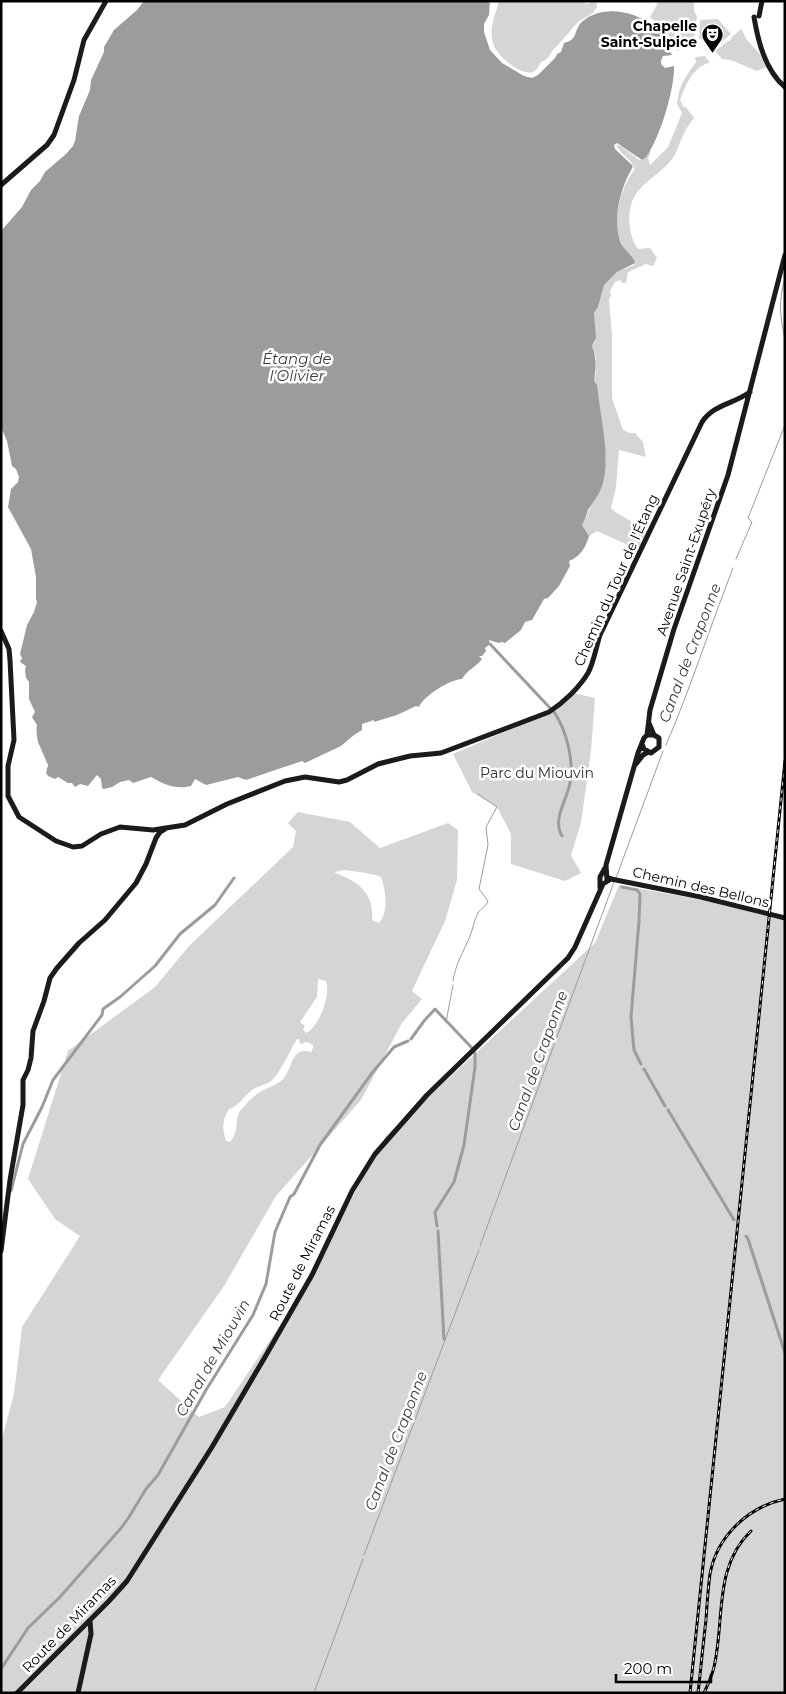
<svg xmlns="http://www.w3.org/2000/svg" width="786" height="1694" font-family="Montserrat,sans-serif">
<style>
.green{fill:#d5d5d5;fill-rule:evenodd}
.water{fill:#9c9c9c}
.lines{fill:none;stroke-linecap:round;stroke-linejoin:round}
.stream{stroke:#9c9c9c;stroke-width:1}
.canal{stroke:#9c9c9c;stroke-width:3}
.secondary{stroke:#1b1b1b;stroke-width:5}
.rail-casing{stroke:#000;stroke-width:3}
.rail{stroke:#fff;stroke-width:1;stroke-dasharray:4;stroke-linecap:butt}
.labels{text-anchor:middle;stroke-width:5;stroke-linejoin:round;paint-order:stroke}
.poi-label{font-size:14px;font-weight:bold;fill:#000;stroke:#fff;text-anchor:end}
.street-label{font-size:14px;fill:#000;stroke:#fff}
.park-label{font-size:14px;fill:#2c2c2c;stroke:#fff}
.water-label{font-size:15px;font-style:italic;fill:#3d3d3d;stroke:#fff}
</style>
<rect width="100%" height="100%" fill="#fff"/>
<!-- green -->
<path class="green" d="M499 1H585V4L596 2 597 8 594 10V12C589 16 582 19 578 22 569 32 562 41 553 50 550 53 550 57 546 59 542 63 543 59 540 64 538 67 537 70 533 72 524 75 509 64 503 58 484 40 493 22 499 1Z
M659 1 694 2V11L697 16 694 39 677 51 667 33 650 17Z
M718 19 731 34 717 46 707 44 699 38 700 20Z
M741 29 747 40 760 54 766 67 757 71 731 60 722 59 715 51 728 41H730L732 37Z
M705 56 710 63C694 65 685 86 680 100L684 108 685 106 694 118C690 123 686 128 684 134 679 143 678 151 672 159 663 171 648 179 638 191 626 205 627 234 638 249L650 248 657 258 653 266 646 264 628 272 626 283H623L620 280 615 282 610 291 611 295 609 299 612 336V398L623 430 630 433H635L643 442 646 457 619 450 616 487 611 508 615 512 648 531 640 548 631 544H626L597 531 589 536 582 525 591 506 606 463 598 392 594 381 596 372V357L592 346 595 342 594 313 598 307 604 285 617 272 634 265V260C607 238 616 193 635 169 631 158 621 155 616 145L621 146 639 160H642L649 151H651L648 158 650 165 668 147 682 113 677 104C679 85 685 77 697 61L695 60 696 57Z
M573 693 595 698 591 751 581 823 571 855 581 873 565 881 511 864V834L497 807 472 792 453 754 554 711Z
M298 812 350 822 380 848 448 823 458 830 457 880 445 921 412 991 422 999 402 1023 361 1100 276 1196 224 1286 158 1380 199 1417 225 1407 285 1318 386 1136 595 943 619 885 714 902 785 921V1693H1V1442L14 1394 22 1327 80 1236 55 1219 28 1179 68 1051 155 987 189 946 293 847 296 831 288 823ZM344 870C353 871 376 874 381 877 386 891 389 911 379 923L372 920C374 898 364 886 345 877 341 875 337 874 334 872ZM318 979 326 981C331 995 319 1027 306 1033L303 1029 305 1026 300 1022 317 997ZM297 1039H299L300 1044 307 1042 313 1045V1048L311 1052C291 1046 292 1069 284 1078 277 1086 265 1088 257 1094 252 1098 245 1105 241 1110 233 1120 241 1129 230 1142L226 1141C222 1128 222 1120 229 1109 240 1105 244 1096 253 1089 259 1086 265 1085 271 1081 280 1074 290 1050 297 1039Z"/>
<!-- water -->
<path class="water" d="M144 1H490L489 15 484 24V32L490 50 502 63 524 76 532 78 538 75 555 58 557 54 561 52 564 43C579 40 573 29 583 21 603 4 637 11 655 28 663 35 668 45 672 55L663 56C660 62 660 64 665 68L674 66C675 88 659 142 645 158L642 160 617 143 614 145 615 149 633 166C631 171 628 175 626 180 618 200 614 220 620 241 623 250 633 255 635 263L617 272 604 285 598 307 594 313 596 338 592 346C597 358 596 369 594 381L597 385 598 392C601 421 611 459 602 486 599 495 593 502 588 510 586 515 585 520 582 525L589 536C586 547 580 557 569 561L570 566 559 586 548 598 544 599 532 620 525 622 521 630 505 643 502 642 499 643 489 640 490 644 485 648 486 651 482 656H479L482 659C476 667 467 670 462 679 451 679 423 696 419 707L416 706 397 715 374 722V720L362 724V730L354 735 341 746 305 763 302 761 246 780 238 777 206 785 195 779 191 786C175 790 164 784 151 777L133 783 129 780 120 782 112 787 104 789 102 788 101 779 97 775 88 786 80 784 75 787 72 783H68L58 777 55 779 48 776 46 773 48 765 38 742C37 737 36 731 37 725L32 717 35 712 29 699V682L26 678 25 671 26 666 20 662 22 658 20 654 27 625 34 612 37 602 36 599V577L31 549 8 507 11 489 18 482 19 477 16 469 12 466 7 441 1 427V231L22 207 31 190 40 181 45 172 66 154 73 146 75 141 79 116 90 90 91 80 104 52V47L114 30 137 10Z"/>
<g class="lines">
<!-- stream -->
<path class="stream" d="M785 278C778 302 780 315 785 340
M736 559 752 522 748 518 785 425
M666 745C691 687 710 627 733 568
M616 878 663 751
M453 981C455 965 464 951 470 936 473 929 474 920 478 913 481 908 486 907 488 901L479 889 488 845 486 827 497 807 478 794
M446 1022 453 985
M480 1246 614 882
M364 1555 479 1250
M314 1693 363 1559"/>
<!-- canal -->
<path class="canal" d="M490 644 550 708
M554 712C567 731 574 761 570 783 567 800 552 819 562 836
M622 887 637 890 640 894 639 921 631 1017 634 1050 641 1064
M411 1039 424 1021 435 1009 472 1048
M644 1069 665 1106
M668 1110 734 1220
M11 1191 23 1144 42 1107 53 1080 102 1015 103 1009 120 997 155 966 180 934 215 905 234 878
M437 1226 435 1212 454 1182 464 1145 475 1067V1053
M438 1231 444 1339
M746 1236 748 1239 785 1353
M1 1669 28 1628 59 1598 122 1527 129 1517 146 1489 158 1475 206 1390 253 1315 266 1284 275 1232 290 1197 294 1194 320 1145 372 1073 394 1047 408 1041"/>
<!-- secondary -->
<path class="secondary" d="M759 16 762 1
M754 17C758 41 765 70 785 87
M1 185 47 145 54 135 74 80 84 40 106 1
M1 631 9 649 10 660 14 740 8 766V796L19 817 56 841 73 847 82 846 101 834 120 827 153 830 185 825 227 804 285 781 305 777 339 782 347 780 378 764 410 756 441 753 549 712C563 703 579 688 588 673 594 662 596 647 600 635L702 422C714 404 734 404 750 392
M647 735 650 710 674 629 728 475 785 255
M642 744 644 749 651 753 659 747V738L654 735 649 723
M636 764 643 755 648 752
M607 877 611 879 701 897 785 918
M607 880 606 865 638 753 644 738 647 735H654
M600 888V877L605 868
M1 1251 10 1180 23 1105V1080L28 1070 31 1058 33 1031 44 1001 50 978 57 968 79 943 105 920 136 883 146 864 156 838 160 832 165 829
M17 1693 109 1601 127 1581 212 1447 265 1357 312 1275 352 1191 375 1154 427 1095 568 958 575 947 603 884 611 879
M78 1693 91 1634 90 1621"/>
<defs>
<path id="rail" d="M690 1693 785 761
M698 1693C701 1668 703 1644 706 1620 707 1604 708 1589 710 1574 717 1536 748 1507 785 1499
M704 1693C708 1684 712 1676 714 1667 725 1621 713 1567 751 1531"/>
</defs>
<!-- rail casing -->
<use href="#rail" class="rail-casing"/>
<!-- rail -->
<use href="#rail" class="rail"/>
</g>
<!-- icons -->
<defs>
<symbol id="theatre-pin" viewBox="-11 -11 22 30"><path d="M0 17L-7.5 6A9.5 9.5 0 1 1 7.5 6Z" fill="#000" stroke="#fff"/><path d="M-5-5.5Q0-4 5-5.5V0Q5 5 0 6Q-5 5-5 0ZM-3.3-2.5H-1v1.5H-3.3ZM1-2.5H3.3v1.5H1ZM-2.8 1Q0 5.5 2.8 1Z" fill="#fff"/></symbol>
</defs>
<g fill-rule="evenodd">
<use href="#theatre-pin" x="700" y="22" width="25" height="34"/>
</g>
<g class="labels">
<!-- poi labels -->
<g class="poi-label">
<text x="697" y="31">Chapelle<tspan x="697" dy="16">Saint-Sulpice</tspan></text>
</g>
<!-- street labels -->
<g class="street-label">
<text transform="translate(686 562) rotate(-71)" y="5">Avenue Saint-Exupéry</text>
<text transform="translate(616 580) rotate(-66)" y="5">Chemin du Tour de l'Étang</text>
<text transform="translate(701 887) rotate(13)" y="5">Chemin des Bellons</text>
<text transform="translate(302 1263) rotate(-63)" y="5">Route de Miramas</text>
<text transform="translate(69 1624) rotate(-46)" y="5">Route de Miramas</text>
</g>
<!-- park labels -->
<g class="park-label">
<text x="537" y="778">Parc du Miouvin</text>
</g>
<!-- water labels -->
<g class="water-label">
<text x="297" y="364">Étang de<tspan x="297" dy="17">l'Olivier</tspan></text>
<text transform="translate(690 653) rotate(-69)" y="5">Canal de Craponne</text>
<text transform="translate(538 1061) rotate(-70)" y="5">Canal de Craponne</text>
<text transform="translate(213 1358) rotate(-60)" y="5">Canal de Miouvin</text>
<text transform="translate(396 1441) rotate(-69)" y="5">Canal de Craponne</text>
</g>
</g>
<!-- border -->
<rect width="786" height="1694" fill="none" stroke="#000000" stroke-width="5"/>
<!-- scale -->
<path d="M616 1674v8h95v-8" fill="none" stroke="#000000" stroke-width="2.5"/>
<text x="624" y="1674" font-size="15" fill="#000000" stroke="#ffffff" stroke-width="4" paint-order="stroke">200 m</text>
</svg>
